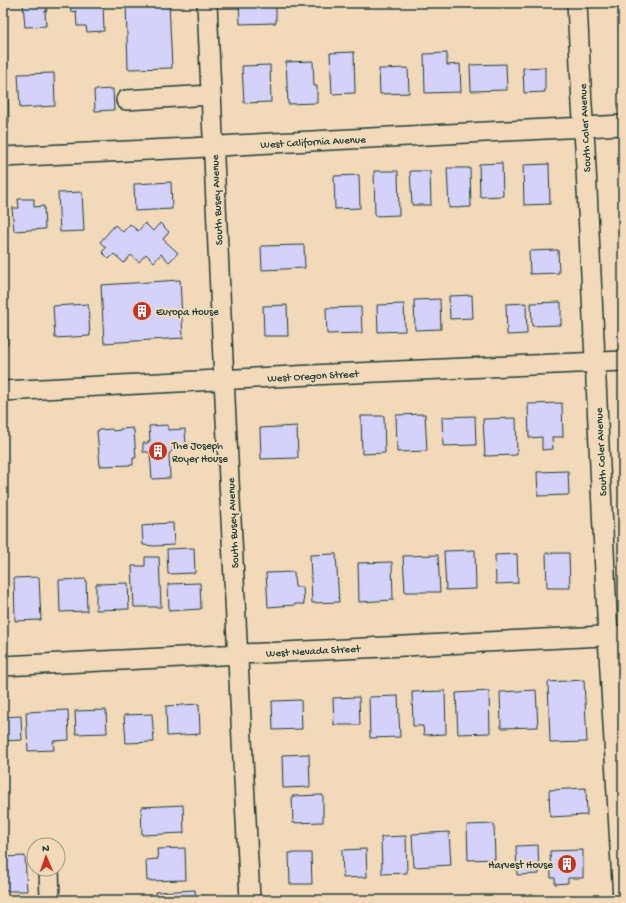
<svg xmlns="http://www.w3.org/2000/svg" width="626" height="903" font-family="'Gochi Hand',sans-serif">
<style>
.building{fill:#d4d1fa;stroke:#1f3d34}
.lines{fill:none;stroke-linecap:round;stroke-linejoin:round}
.minor-casing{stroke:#1f3d34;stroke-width:22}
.minor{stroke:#f2d9ba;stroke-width:19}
.labels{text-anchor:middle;stroke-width:4;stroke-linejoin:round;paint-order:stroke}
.street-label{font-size:11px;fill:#1f3d34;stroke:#f2d9ba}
.poi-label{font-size:11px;fill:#1f3d34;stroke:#f2d9ba;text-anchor:start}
</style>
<rect width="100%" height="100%" fill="#f2d9ba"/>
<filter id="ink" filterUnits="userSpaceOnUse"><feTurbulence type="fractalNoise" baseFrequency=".025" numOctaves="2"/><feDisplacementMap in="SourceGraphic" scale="8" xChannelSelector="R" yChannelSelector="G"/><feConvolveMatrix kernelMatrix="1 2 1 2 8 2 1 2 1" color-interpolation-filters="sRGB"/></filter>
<g filter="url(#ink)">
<!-- building -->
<path class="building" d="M23 3H46L47 11H45L46 26 25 27Z
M70 3H103L104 31 87 32 86 26H77L76 11 71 12Z
M126 3H169L172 68 128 69Z
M239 3H276V23L240 24Z
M354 52 355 93 332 94 330 53Z
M621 52H623V84H622Z
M447 53V65L460 64 461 92 425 93 424 54Z
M313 61 314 86H317V103L288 104 286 62Z
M506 64 507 90 471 91 470 65Z
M270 65 271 102 244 103 242 66Z
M545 67V92L524 93 523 68Z
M408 68 409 93 380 94 379 69Z
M54 73 55 106 20 108 18 74Z
M3 86H8L9 122H3Z
M113 89 114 110 95 111 94 90Z
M502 163 503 196 480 197 479 164Z
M549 164 550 204 524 205 523 165Z
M447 168H470L471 207 449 208Z
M374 171H398L399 215 375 216Z
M410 171H430L431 205H412Z
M359 175 360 208 335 209 334 176Z
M171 182 172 209 135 211 134 184Z
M82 192 84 231 60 232 58 193Z
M18 199H34V207L44 206 45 229 14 231 12 208H19Z
M145 223 153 231 160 223 169 232 163 239 178 253 169 262 161 254 154 262 146 254 139 262 131 255 124 263 114 254 109 259 102 252 106 248 100 242 115 225 123 232 130 224 138 231Z
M304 245 305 268 262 270 261 246Z
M558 250 559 273 530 274 529 251Z
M180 280 183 338 104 343 101 285Z
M472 295 473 318 450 319 449 296Z
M440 299 441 329 415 330 414 300Z
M561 302V325L532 326 531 303Z
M526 303 527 334 507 335 506 304Z
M88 304 90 336 55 338 53 306Z
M404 304 405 331 378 332 377 305Z
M287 305 288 336H264L263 306Z
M361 307 362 333 327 334 326 308Z
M3 314H7L8 344H3Z
M562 403 563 437H552L553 449 542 450V437L529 438 528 404Z
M425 414 427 451 397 452 396 415Z
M361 416H384L385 453 362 454Z
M475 416 476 445 443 446 442 417Z
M516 418 517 455 485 456 483 419Z
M168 425V430L185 429 186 446 172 447 173 450 169 454 170 478 152 479 150 453H149L148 452H143V443H148V441H150L149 426Z
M297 426 298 458 261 459 260 428Z
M133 428V430H134L136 458H133V465L100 466 97 431H99V430L112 429 113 431 120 430V429Z
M568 471 569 495 538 496 537 472Z
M173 523 174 545 154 546 143 545 142 526 153 525 152 524Z
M194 548 195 573 168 574 167 549Z
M475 550 476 589 446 590 444 551Z
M546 553H569L570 588H547Z
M336 554 339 602 312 603 310 555Z
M517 554 518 583 496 584 495 555Z
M438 555 440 592H405L403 556Z
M145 557H159L161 607H134L132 566H145Z
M392 562 393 600 359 602 358 563Z
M294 572 295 587H303L304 604H295V605L268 607 266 573Z
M39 577 41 620 15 621 14 578Z
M86 579 87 611 60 612 59 580Z
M128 583 129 609 96 610V584Z
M200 583 201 609 169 611 168 584Z
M584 680 587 742 550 743 548 682Z
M536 690 538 727 501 728 500 692Z
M445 691 446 734 424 735 423 726H413L412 692Z
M489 691 490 733 458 734 456 693Z
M398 696 400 737 370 738 369 697Z
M359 697 360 725H334L333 698Z
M301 700 302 729 273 730 272 701Z
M199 704 200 734 167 736 166 706Z
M68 710 69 740 53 741 54 750 28 751 26 712Z
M106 710 107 733 76 734 75 711Z
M152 714 154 742 126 743 124 715Z
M21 716 22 740 3 741V717Z
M309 754 310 787 283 788 282 755Z
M586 788 587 815 550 817 549 790Z
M323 795V822L293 823 292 796Z
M183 805 184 833 142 835 141 807Z
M494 824 495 859 468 860 467 825Z
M449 832 451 865 414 867 412 834Z
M406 836 407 873 382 874 381 837Z
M538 845 539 874 517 875 516 846Z
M185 848 186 880 147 881 146 860 158 859 157 849Z
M366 849 367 877 343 878 342 850Z
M583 850V878H568V883L555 884V878H551L550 851Z
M289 853H311L312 884H290Z
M25 856 27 891H3V857Z
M195 890 196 900H156L155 892Z"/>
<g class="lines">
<defs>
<path id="minor" d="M207 3 223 359 250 900
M577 3 582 105 585 147 608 636 623 900
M126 100 211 95
M3 157 190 148 236 145 623 125
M3 391 332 374 623 361
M3 666 623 635
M49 869 50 900"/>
</defs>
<!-- minor casing -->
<use href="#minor" class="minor-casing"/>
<!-- minor -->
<use href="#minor" class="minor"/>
</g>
</g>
<!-- icons -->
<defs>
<symbol id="building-disc" viewBox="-11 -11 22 22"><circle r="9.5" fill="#c8321e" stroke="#f2d9ba"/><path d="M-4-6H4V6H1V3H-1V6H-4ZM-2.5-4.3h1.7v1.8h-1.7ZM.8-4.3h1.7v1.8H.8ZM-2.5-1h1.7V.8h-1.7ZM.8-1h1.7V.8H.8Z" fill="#fff"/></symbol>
</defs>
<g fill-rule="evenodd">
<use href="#building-disc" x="131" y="300" width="22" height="22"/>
<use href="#building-disc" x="147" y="440" width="22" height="22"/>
<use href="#building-disc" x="556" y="853" width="22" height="22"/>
</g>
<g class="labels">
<!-- street labels -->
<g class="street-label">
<text transform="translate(584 128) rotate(-93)" y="4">South Coler Avenue</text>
<text transform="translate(313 141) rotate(-3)" y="4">West California Avenue</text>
<text transform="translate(216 200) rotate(-93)" y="4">South Busey Avenue</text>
<text transform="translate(313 375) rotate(-3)" y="4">West Oregon Street</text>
<text transform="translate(600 452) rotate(-93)" y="4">South Coler Avenue</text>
<text transform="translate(232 523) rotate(-93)" y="4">South Busey Avenue</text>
<text transform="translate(313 650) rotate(-3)" y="4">West Nevada Street</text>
</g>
<!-- poi labels -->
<g class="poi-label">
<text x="156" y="315">Europa House</text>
<text x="172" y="449">The Joseph<tspan x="172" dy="13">Royer House</tspan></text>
<text x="553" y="868" text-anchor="end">Harvest House</text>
</g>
</g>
<!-- margin -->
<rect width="626" height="903" fill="none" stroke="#f2d9ba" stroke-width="16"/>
<rect x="8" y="8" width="610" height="887" fill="none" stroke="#1f3d34" stroke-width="1.5" filter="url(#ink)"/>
<!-- north arrow -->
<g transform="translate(46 857) rotate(358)"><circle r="19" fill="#f2d9ba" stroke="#9e9b84"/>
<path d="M0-3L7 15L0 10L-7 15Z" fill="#c8321e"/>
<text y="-6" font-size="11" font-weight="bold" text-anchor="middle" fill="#1f3d34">N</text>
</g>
</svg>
